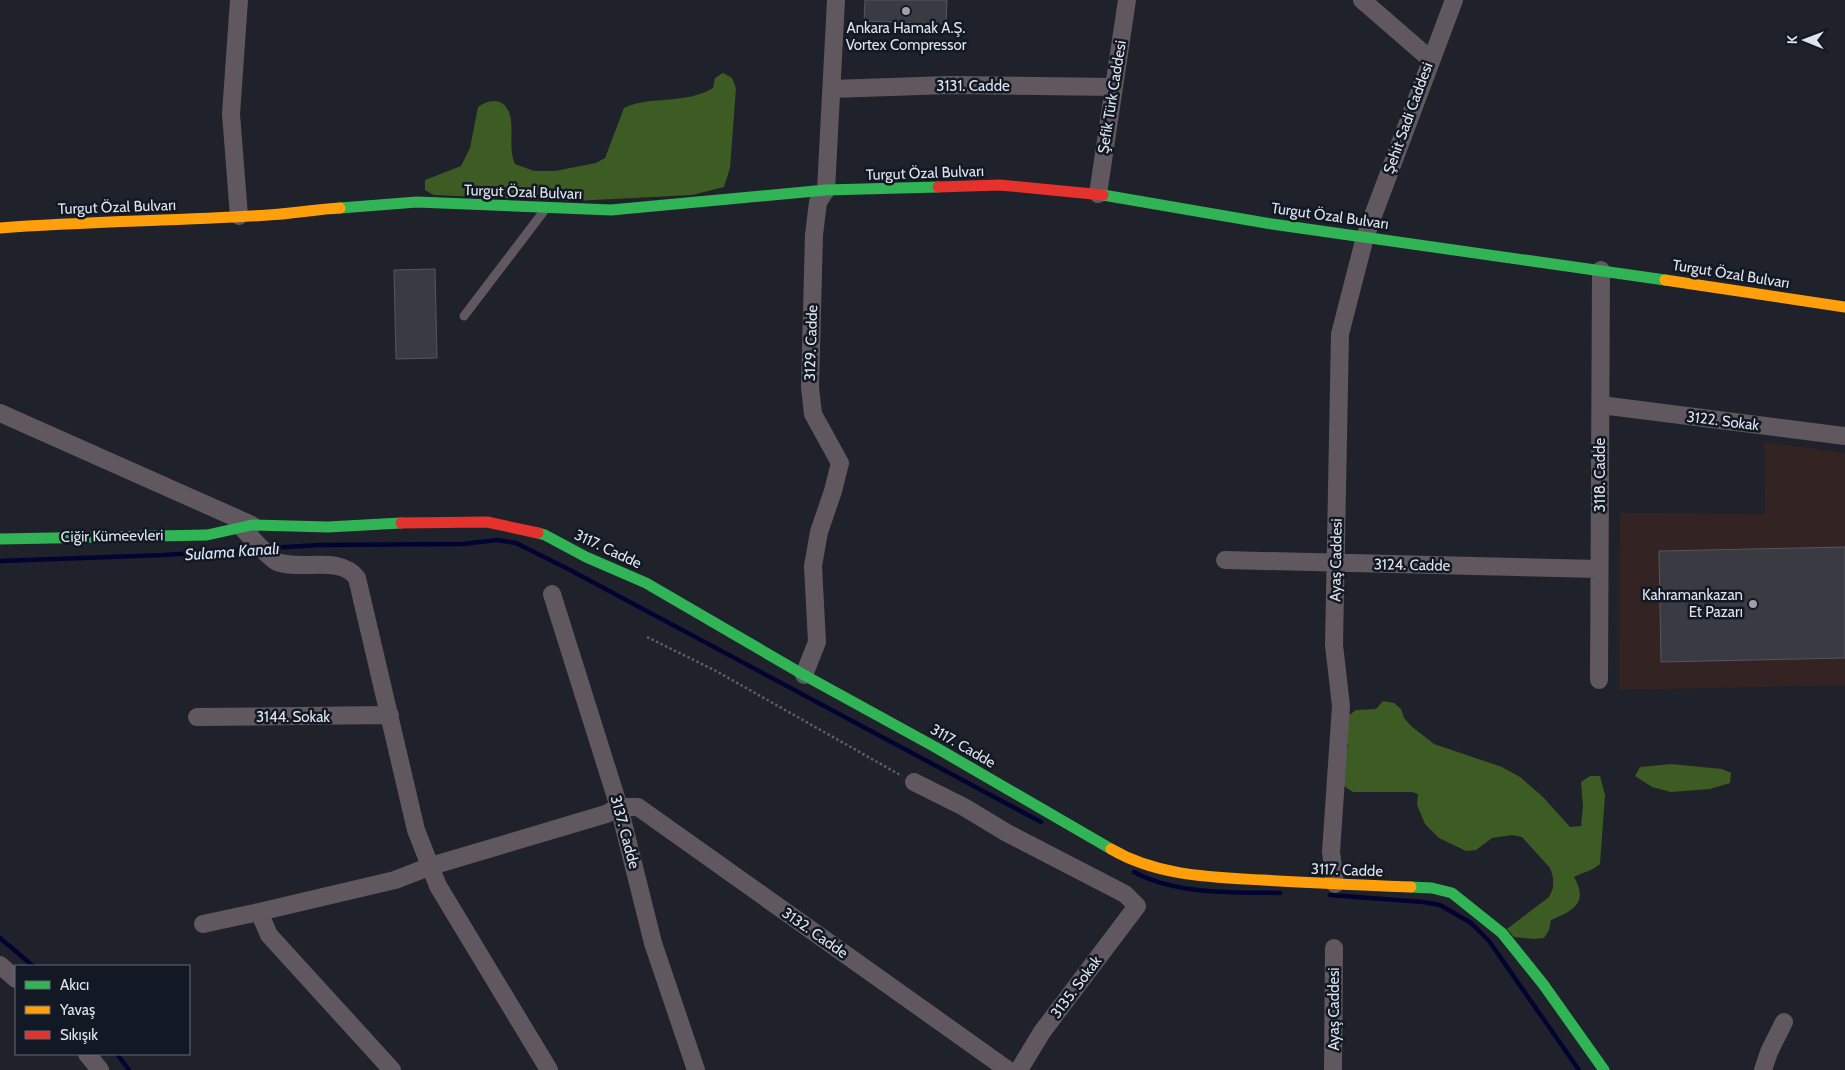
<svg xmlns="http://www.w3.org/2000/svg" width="1845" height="1070" font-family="Cabin,sans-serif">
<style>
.commercial{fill:#332323}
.forest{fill:#3c5c24}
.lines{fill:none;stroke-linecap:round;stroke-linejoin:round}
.stream{stroke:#030331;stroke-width:4.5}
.building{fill:#3a3b42;stroke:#55565d}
.path{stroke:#615d62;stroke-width:2.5;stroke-dasharray:2.5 2.5;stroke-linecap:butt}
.lane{stroke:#60585e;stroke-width:9}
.street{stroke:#60585e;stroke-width:18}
.fast{stroke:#30b455;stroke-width:11}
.slow{stroke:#ff9f0a;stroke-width:11}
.jam{stroke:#e5322d;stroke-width:11}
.poi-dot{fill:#9ca0a8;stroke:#121824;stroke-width:2}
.labels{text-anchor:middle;stroke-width:5;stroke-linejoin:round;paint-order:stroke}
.poi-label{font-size:15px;fill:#dfe4ec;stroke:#121824}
.street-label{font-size:15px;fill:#dfe4ec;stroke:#121824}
.water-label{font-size:16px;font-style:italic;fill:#d9e4f6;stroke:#121824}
</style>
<rect width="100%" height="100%" fill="#1f222a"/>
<!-- commercial -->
<path class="commercial" d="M1764 442 1845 453V685L1619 690 1620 513 1765 514Z"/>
<!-- forest -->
<path class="forest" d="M723 73 732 78 736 88 730 168 724 187 692 195 574 201 434 195 425 190V180L461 166 470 148 478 107C490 98 505 98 510 115 514 132 508 148 515 164L534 171H555L596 163 605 158 624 108C652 95 685 105 713 88L715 78Z
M1383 701 1394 703 1401 709 1404 718 1411 726 1434 744 1502 767 1520 777 1543 797 1570 827 1581 826 1583 806 1581 782 1590 776H1600L1605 795 1600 864C1592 871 1584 872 1574 877 1589 903 1573 911 1551 920L1549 930 1544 938 1534 939 1514 937 1507 929 1549 897 1553 888V877L1550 868 1522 837 1512 835 1492 838 1476 850 1466 851 1439 838 1425 824 1417 805 1418 794 1412 792H1353L1344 786V765L1348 745 1344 736 1348 716 1356 710 1376 709Z
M1671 764 1722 769 1731 773 1730 783 1710 789 1671 792 1652 787 1635 776 1640 767Z"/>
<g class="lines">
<!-- stream -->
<path class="stream" d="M269 548 320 545 463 544 497 540 516 543 570 570 1041 822
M0 561 164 555 256 549
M1134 872C1177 895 1232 892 1280 893
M1330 895 1423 902 1440 905 1471 923 1489 941 1579 1070
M0 938 33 966
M117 1054 129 1070"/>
</g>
<!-- building -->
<path class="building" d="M865 0H947L946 24 864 21Z
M435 269 437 358 396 359 394 270Z
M1845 547V658L1661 662 1659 551Z"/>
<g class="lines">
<!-- path -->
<path class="path" d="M647 637 716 671 902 776"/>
<!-- lane -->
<path class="lane" d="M464 316 544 211"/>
<!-- street -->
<path class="street" d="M1362 0 1430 59
M832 89 949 85 1114 87
M1098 194 1127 0
M239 216 231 114 239 0
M1601 405 1845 436
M0 413 252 525
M241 527C249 535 269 558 277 562 302 571 340 555 357 578L416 830 438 886 549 1070
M1225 560 1599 569
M552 594 619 807 653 943 696 1070
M804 675 817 642 813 566 819 532 833 491 840 463 813 414 810 387 814 235 818 202 826 190 836 0
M1599 680 1601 270
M197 717 390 715
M914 782 964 807 1007 833 1125 894 1137 906 1042 1032 1019 1070
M1335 884 1331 852 1341 706 1334 645 1340 334 1365 237 1454 0
M259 912 269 935 392 1070
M203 924 259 912 395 880 431 866 606 814 619 807H638L1008 1070
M0 965 16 979
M87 1054 100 1070
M1333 1070 1334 948
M1763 1070 1769 1052 1784 1022"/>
<!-- fast -->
<path class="fast" d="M1103 195 1272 224 1665 280
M340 208 417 202 611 210 826 190 938 187
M538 533 545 535 586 557 646 583 804 675 935 747 1111 849
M0 539 207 535 252 525 328 527 401 523
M1411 887 1432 888 1452 893 1502 933 1543 984 1604 1070"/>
<!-- slow -->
<path class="slow" d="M0 228C89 221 179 221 268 215 292 214 316 209 340 208
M1665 280 1845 307
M1111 849C1157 876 1210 877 1262 880 1312 883 1361 885 1411 887"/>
<!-- jam -->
<path class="jam" d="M938 187 1000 185 1103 195
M401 523 487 522 538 533"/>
</g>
<!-- markers -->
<g class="poi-dot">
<circle cx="906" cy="11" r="5"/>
<circle cx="1753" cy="604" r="5"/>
</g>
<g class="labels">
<!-- poi labels -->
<g class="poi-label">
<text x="906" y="33">Ankara Hamak A.Ş.<tspan x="906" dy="17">Vortex Compressor</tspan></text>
<text x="1743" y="600" text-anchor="end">Kahramankazan<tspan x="1743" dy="17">Et Pazarı</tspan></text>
</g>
<!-- street labels -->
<g class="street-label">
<text x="973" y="91">3131. Cadde</text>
<text transform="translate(1112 97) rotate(-81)" y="5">Şefik Türk Caddesi</text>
<text transform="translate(1408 118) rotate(-70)" y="5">Şehit Sadi Caddesi</text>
<text transform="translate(925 173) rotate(-2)" y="5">Turgut Özal Bulvarı</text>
<text transform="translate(523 192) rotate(2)" y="5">Turgut Özal Bulvarı</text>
<text transform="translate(117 207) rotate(-2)" y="5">Turgut Özal Bulvarı</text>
<text transform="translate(1330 216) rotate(8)" y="5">Turgut Özal Bulvarı</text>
<text transform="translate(1731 274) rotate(9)" y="5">Turgut Özal Bulvarı</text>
<text transform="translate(811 343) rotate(-88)" y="5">3129. Cadde</text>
<text transform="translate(1723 421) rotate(7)" y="5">3122. Sokak</text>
<text transform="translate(1600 475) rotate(-90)" y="5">3118. Cadde</text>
<text transform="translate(112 536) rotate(-1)" y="5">Ciğir Kümeevleri</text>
<text transform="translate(608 549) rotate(25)" y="5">3117. Cadde</text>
<text transform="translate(1336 560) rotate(-89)" y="5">Ayaş Caddesi</text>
<text transform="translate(1412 565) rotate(1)" y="5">3124. Cadde</text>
<text x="293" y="722">3144. Sokak</text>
<text transform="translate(963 746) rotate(30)" y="5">3117. Cadde</text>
<text transform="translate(625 832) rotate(75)" y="5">3137. Cadde</text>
<text transform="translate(1347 870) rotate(2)" y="5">3117. Cadde</text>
<text transform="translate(815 933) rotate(35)" y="5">3132. Cadde</text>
<text transform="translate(1076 987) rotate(-53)" y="5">3135. Sokak</text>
<text transform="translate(1334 1009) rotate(-90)" y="5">Ayaş Caddesi</text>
</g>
<!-- water labels -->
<g class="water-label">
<text transform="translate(232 551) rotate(-4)" y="6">Sulama Kanalı</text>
</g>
</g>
<!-- legend -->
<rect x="15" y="965" width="175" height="90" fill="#121824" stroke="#646a74"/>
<rect x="25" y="981" width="25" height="8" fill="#30b455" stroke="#646a74"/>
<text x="60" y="990" font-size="15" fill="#dfe4ec">Akıcı</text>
<rect x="25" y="1006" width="25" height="8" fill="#ff9f0a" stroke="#646a74"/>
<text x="60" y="1015" font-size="15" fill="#dfe4ec">Yavaş</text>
<rect x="25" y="1031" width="25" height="8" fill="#e5322d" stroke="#646a74"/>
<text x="60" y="1040" font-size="15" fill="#dfe4ec">Sıkışık</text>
<!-- north arrow -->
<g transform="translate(1805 40) rotate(271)" stroke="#121824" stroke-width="4" paint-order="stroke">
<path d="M0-4L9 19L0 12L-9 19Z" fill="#dfe4ec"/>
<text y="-8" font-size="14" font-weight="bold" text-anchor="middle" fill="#dfe4ec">K</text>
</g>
</svg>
